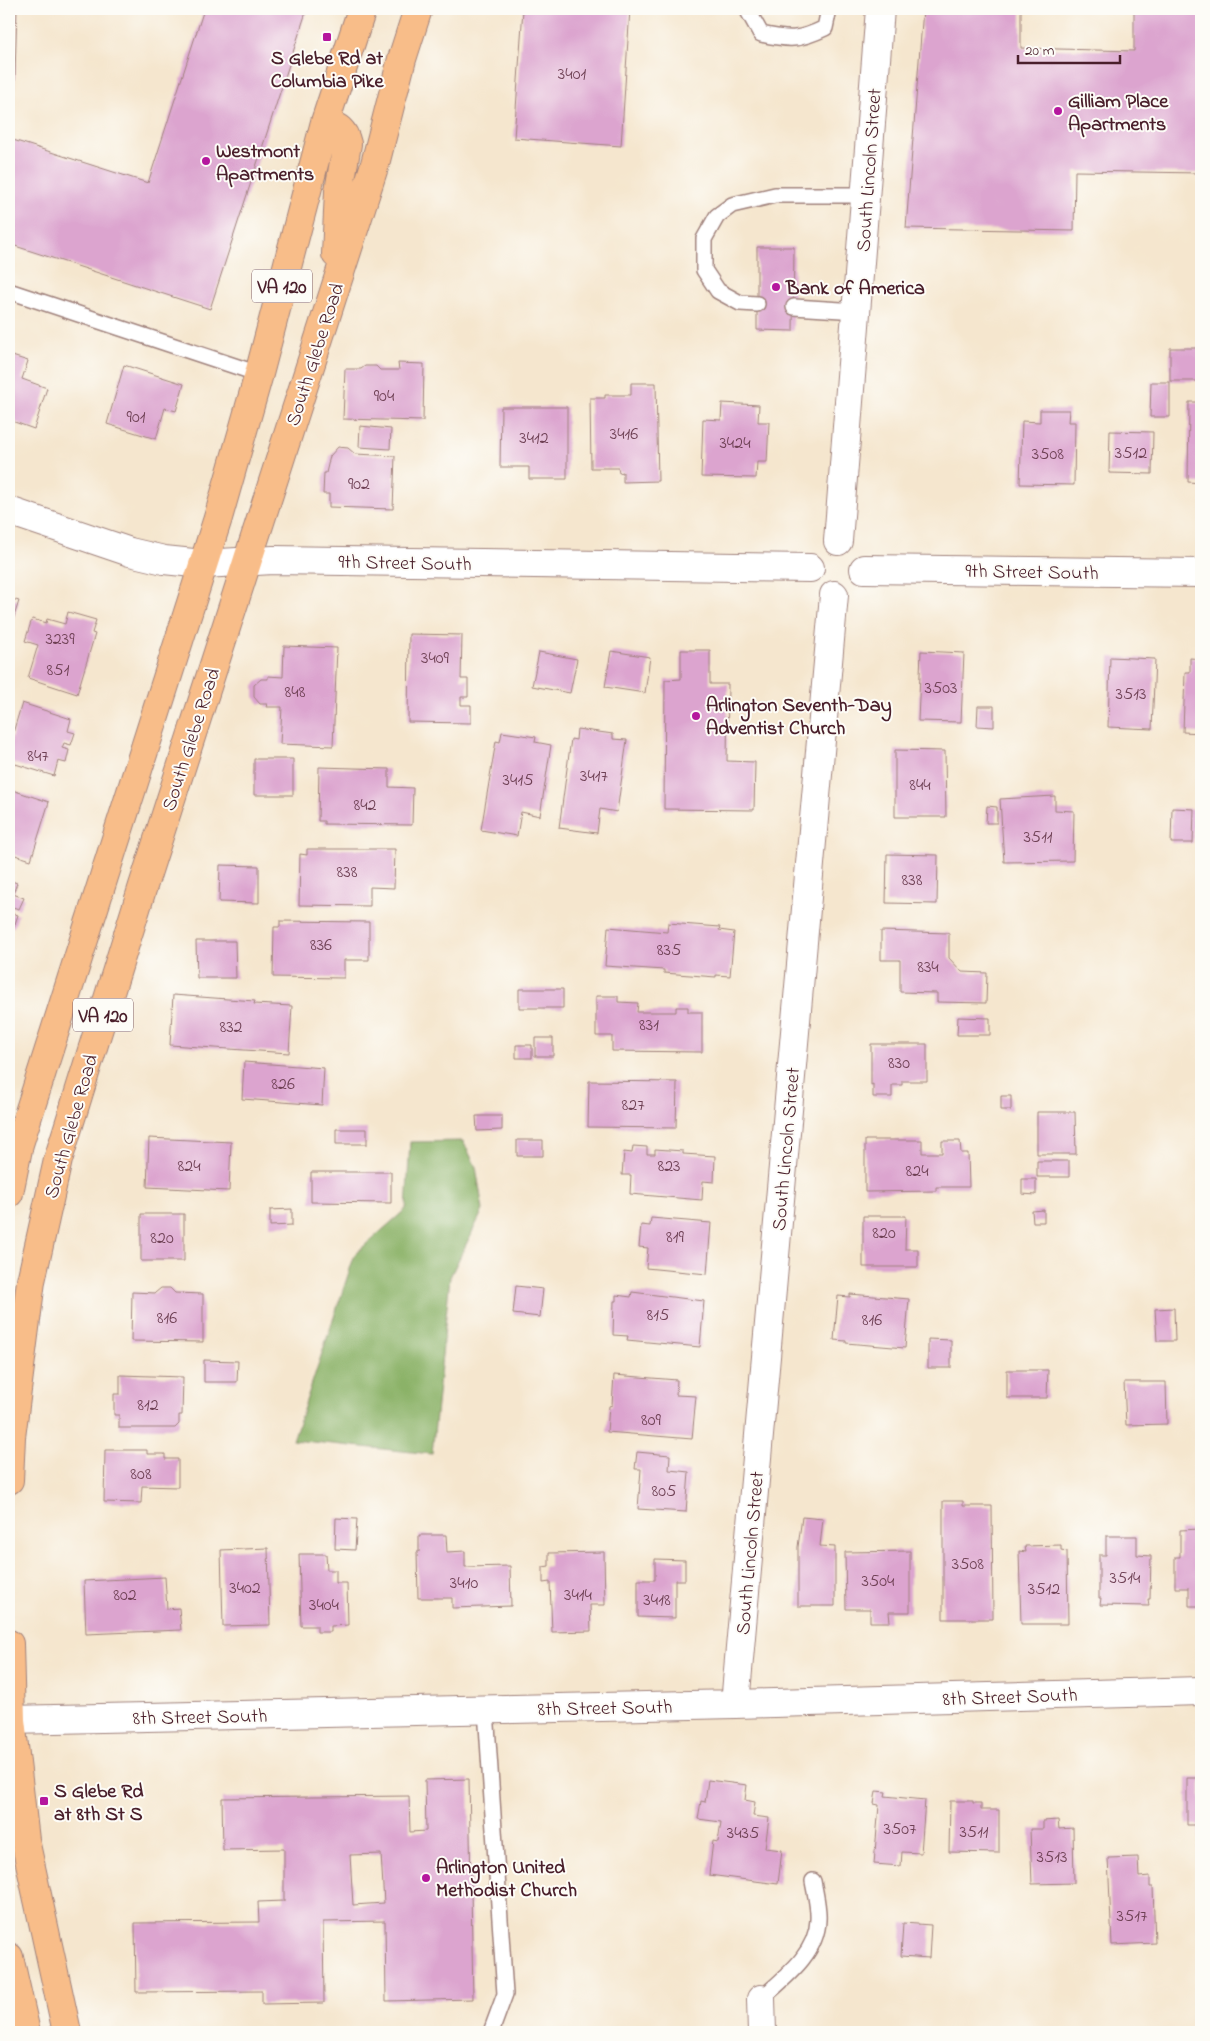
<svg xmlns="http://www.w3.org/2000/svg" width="1210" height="2041" font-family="'Indie Flower',sans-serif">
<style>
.forest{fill:#8bb268;stroke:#6a684a}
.building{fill:#dca4cf;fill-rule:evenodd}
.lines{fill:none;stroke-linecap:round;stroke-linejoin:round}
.lane-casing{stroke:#a0827c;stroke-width:18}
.street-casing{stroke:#a0827c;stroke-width:30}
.primary-casing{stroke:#a0827c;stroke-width:30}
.lane{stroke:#fff;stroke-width:15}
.street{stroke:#fff;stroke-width:28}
.primary{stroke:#f8bd89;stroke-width:28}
.poi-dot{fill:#b5179e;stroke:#fdfcf7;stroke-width:2}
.labels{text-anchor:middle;stroke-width:4;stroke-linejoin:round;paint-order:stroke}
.number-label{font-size:18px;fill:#6e4054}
.shield{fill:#fdfcf7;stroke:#806168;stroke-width:1}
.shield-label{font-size:19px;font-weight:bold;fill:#4a1f2b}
.poi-label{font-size:20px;font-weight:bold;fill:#4a1f2b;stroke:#fdfcf7;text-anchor:start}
.street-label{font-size:20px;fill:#4a1f2b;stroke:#fdfcf7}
</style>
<rect width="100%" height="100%" fill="#fdfcf7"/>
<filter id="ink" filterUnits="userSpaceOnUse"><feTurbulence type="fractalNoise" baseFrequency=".02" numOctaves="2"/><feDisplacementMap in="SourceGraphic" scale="10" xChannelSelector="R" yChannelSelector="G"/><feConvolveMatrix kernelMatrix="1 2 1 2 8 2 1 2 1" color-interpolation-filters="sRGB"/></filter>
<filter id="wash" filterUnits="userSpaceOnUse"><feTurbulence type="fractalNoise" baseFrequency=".0096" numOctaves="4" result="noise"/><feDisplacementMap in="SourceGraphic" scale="20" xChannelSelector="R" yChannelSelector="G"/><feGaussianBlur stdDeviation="1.12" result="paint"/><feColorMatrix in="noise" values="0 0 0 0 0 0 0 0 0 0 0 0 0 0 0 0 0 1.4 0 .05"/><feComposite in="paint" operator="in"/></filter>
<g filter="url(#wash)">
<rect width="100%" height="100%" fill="#f5e6ce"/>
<!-- forest -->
<path class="forest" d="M463 1141 476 1167 483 1210 450 1277 432 1454 293 1440 355 1254 406 1209 410 1142Z"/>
<g id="blocks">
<!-- building -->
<path class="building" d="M9 9H17L13 140 148 183 204 9H307L210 309 9 244Z
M523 9H630L621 146 514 138Z
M923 9H1021V48L1134 51V9H1201V173L1075 171 1074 231 906 228Z
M757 247H794L793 331 757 330Z
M1170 348H1201V381H1170Z
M9 355 28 361 22 379 47 388 34 429 9 420Z
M398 363 424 364 423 421 343 419 345 369H361L365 366H376L380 370H399Z
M124 365 184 384 176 411 165 408 156 439 107 424Z
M1151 382H1170V417H1150Z
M631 383H656L658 481 623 482V472L619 473 618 468H591L590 398H605V395H631Z
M1189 402H1201V483L1188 482Z
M722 403 759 405 758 422H769L767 462H757L756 478 701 477 703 419 721 420Z
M501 407H567V479H529V467H500Z
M1040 410H1069L1068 422H1075L1074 485 1020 484 1022 421 1040 422Z
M360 426 391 429 390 449 359 447Z
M1110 431 1153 432 1152 474 1109 473Z
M338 447 348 448 355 454 395 456 393 509 329 507V494H323L324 473H326L330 456Z
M9 598 19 601 9 632Z
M68 612 96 620 92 633 95 634 77 694 28 678 38 645 25 641 32 619 46 623 47 619 65 624Z
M409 634 462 635 461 679H468V697H461V705H471V723L408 722Z
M284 646 337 648 333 746 280 744 282 707H266L267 704H260L254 697V685L261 679H268V676L283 677Z
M681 650H710V684H728L727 761 755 762 754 810 664 809 665 680 681 679Z
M611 651 650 657 645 693 605 687Z
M921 651 964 653 961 722 918 721Z
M539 652 577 659 570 693 532 686Z
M1110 657 1155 659 1152 729 1108 727Z
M1190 658 1201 659V733L1183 732 1185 672H1190Z
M22 703 71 719 68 731 75 733 71 745 64 743 62 748 69 750 66 763 58 761 54 776 9 762V746Z
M978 706H994V727L977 726Z
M577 729 613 734V739L627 740 617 812 600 809 597 833 559 828 571 739 576 740Z
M502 732 536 737 535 742 551 745 540 816 521 812 517 836 481 830 496 741 500 742Z
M895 750 945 751 946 817H895Z
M254 759H293V795H254Z
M319 767 389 769V787L413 788 412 825 324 824V821H318Z
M9 789 49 802 31 860 9 853Z
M1055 796V810L1074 811 1073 861 1004 862 1000 799Z
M987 806 997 807V823H986Z
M1172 808 1194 809 1193 843H1171Z
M307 849H395L394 888 370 887V906L299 905 300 854 307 855Z
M887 854 938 855 937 904 886 903Z
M220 865 259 866V903L219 902Z
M9 880 17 883 13 894 24 898 19 909 9 906Z
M9 912 18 915 14 927 9 926Z
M280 921 369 922V960H344V978L273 977 274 927H280Z
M668 923 720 927 719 930 734 932 730 976 716 975V977L664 973V970L605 966 608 927 667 932Z
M881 931 949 933V958L962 972 987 973 986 1003 937 1002V993L900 992V960H881Z
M196 941H235L236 978H197Z
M519 989H563V1008H519Z
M173 995 255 1001 254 1004 292 1006 289 1053 170 1045Z
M596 996H618V1002L638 1003 637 1012H676V1007H688V1012H702V1052L612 1051V1036H596Z
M958 1017 990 1018V1035H957Z
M535 1038H553V1056H535Z
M871 1044H927V1081H902V1085H892V1097H873V1084L871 1085Z
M516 1045H532V1058H516Z
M244 1062 324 1068 322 1105 242 1099Z
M589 1081 677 1082 676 1128 588 1127Z
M1001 1096H1011V1110H1001Z
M1037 1112H1075L1076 1154H1037Z
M476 1116H502V1130L477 1131Z
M336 1129H367V1144H336Z
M149 1138 231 1142 229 1191 147 1187Z
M517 1140H543V1156H517Z
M865 1140H922V1153H942V1141H960L961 1153H968L969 1187H936V1191L865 1192Z
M633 1146 647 1147V1154H655V1149L683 1151V1154L715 1156 714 1182 703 1181 702 1200 630 1194 631 1175H622L624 1152 632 1153Z
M1037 1161H1069V1177H1037Z
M311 1172H391V1203L311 1202Z
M1022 1179H1036V1195L1022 1194Z
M292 1209V1225L270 1226V1210Z
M1044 1210V1222H1033L1032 1211Z
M141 1214H184V1261H141Z
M863 1216H906L905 1249H918V1267H863Z
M651 1218 711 1223 707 1274 646 1268 648 1248 639 1247 641 1225 650 1226Z
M516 1286 543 1289 540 1317 513 1314Z
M161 1288H170L175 1293 203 1294V1342L131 1341 132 1292 155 1293Z
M632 1292 704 1301 700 1347 627 1340 628 1336 613 1335 614 1301H616V1295L631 1297Z
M850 1294 909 1299 905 1348 846 1343V1341L834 1340 838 1296 850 1297Z
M1174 1308 1175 1341H1157L1155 1309Z
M928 1339 951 1340V1368H928Z
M204 1360 238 1361 237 1382H204Z
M1007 1370H1048L1047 1398H1007Z
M120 1375 183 1377 182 1415H179V1424L175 1428H119V1415H114V1394H120Z
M614 1375 677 1380 676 1395 696 1396 692 1439 607 1432 609 1406 612 1405Z
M1124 1382H1166L1167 1424 1126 1425Z
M105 1450H147V1454H165V1459H178V1487L142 1486 141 1503 104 1502Z
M637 1452 670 1455 669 1470 689 1472 686 1512 638 1509 641 1469H635Z
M943 1501H963V1506H992L993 1619H943Z
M802 1517 823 1519 820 1546 835 1547V1606H798V1547Z
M336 1518 357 1519 355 1550 335 1549Z
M1201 1529V1606H1189V1588H1175V1557H1180V1530Z
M419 1535H446L447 1552 465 1551V1567L510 1566 511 1606 452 1608V1598H418L417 1552H419Z
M1106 1536H1137V1555L1151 1556 1150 1599H1148L1149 1606 1100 1605 1101 1598H1099V1555H1106Z
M1061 1545V1550L1067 1551 1068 1624H1021L1019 1551 1026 1552 1025 1546Z
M268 1548 270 1625 223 1626 221 1550Z
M910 1551V1612H889L890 1622H870V1609H846L845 1552Z
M604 1552 605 1605H590L591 1631 552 1632 550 1582 543 1583V1567L549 1566V1553Z
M299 1554H326L327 1570H336V1583H347L348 1625 331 1626V1632H317V1626H301Z
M655 1559 685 1560V1580H675V1618L638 1617V1580H655Z
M165 1577 167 1609 179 1608 181 1630 86 1634 84 1581Z
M1187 1778H1201V1862H1199V1825H1187Z
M469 1779 473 1999 386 2001 385 1921 323 1922 324 2003 262 2004V1991L136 1992 135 1923 259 1922 258 1902 284 1901V1849L223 1850 222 1798 409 1796 410 1832 426 1831 425 1780ZM381 1854 384 1903 353 1905 350 1855Z
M708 1780 747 1785 745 1800 755 1802 753 1816 769 1818 765 1848 782 1850 778 1884 709 1875 713 1841 718 1842 721 1822 698 1819 701 1801 705 1802Z
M876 1791 886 1792 885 1796 925 1800 921 1853 902 1852 901 1866 874 1864 879 1805 874 1804Z
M950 1801H973V1803H981V1810H999V1853L949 1852Z
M1058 1820 1059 1829 1073 1828 1074 1883 1032 1884 1030 1829H1043V1821Z
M1138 1857 1139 1877 1150 1876V1887H1153L1155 1943 1112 1945 1108 1858Z
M903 1923 931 1925 929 1958 901 1956Z"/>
</g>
</g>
<g filter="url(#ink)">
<use href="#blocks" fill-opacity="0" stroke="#a0827c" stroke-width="1"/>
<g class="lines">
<defs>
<path id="lane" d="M747 9 761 34C789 40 798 41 825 28L829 9
M9 291 259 374
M757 304 740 303 718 291 704 270V239L717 216 732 205 775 195H866
M794 307 857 311
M486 1710 505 1994 491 2032
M761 1999C784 1978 817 1954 818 1920 819 1907 815 1893 813 1881"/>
<path id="street" d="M9 511 130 552 164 560 203 564 273 560 810 568
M838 541 880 9
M864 569 1201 573
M735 1704 834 595
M9 1720 735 1704 1201 1691
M761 1999 762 2032"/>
<path id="primary" d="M325 122C338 127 344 130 347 144L339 191 336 254
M9 1193 19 1144 218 518 259 374 325 122 362 9
M9 1480 11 1437 31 1281 58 1160 143 886 375 164 402 59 418 9
M9 1644 11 1720 25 1840 67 2032
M9 1957 26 2032"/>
</defs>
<!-- lane casing -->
<use href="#lane" class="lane-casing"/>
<!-- street casing -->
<use href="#street" class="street-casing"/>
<!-- primary casing -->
<use href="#primary" class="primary-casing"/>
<!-- lane -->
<use href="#lane" class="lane"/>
<!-- street -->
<use href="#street" class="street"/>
<!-- primary -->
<use href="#primary" class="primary"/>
</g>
</g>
<!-- markers -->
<g class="poi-dot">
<rect x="322" y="32" width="10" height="10" rx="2.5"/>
<circle cx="1058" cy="111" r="5"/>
<circle cx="206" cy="161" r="5"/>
<circle cx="776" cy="287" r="5"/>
<circle cx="696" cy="716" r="5"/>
<rect x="39" y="1796" width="10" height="10" rx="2.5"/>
<circle cx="426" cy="1878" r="5"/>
</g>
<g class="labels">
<!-- number labels -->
<g class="number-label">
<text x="572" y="79">3401</text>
<text x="384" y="401">904</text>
<text x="136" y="422">901</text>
<text x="624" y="439">3416</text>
<text x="534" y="443">3412</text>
<text x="735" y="448">3424</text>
<text x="1131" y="458">3512</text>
<text x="1048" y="459">3508</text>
<text x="359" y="489">902</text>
<text x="60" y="644">3239</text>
<text x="435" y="663">3409</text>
<text x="58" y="675">851</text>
<text x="941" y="693">3503</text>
<text x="295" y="697">848</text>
<text x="1131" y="699">3513</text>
<text x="38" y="761">847</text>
<text x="594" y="781">3417</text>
<text x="518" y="785">3415</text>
<text x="920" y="790">844</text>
<text x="365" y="810">842</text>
<text x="1038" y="842">3511</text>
<text x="347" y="877">838</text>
<text x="912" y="885">838</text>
<text x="321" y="950">836</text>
<text x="669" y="955">835</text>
<text x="928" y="972">834</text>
<text x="649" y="1030">831</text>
<text x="231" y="1032">832</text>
<text x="899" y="1068">830</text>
<text x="283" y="1089">826</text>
<text x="633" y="1110">827</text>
<text x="189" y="1171">824</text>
<text x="669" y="1171">823</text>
<text x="917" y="1176">824</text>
<text x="884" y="1238">820</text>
<text x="675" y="1242">819</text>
<text x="162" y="1243">820</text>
<text x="658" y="1320">815</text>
<text x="167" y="1323">816</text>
<text x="872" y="1325">816</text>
<text x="148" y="1410">812</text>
<text x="651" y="1425">809</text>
<text x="141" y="1479">808</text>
<text x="664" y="1496">805</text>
<text x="968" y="1569">3508</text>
<text x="1125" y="1583">3514</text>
<text x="878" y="1586">3504</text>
<text x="464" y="1588">3410</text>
<text x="245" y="1593">3402</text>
<text x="1044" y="1594">3512</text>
<text x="125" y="1600">802</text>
<text x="578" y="1600">3414</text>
<text x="657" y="1605">3418</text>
<text x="324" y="1610">3404</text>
<text x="900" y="1834">3507</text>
<text x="974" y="1837">3511</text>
<text x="743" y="1838">3435</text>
<text x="1052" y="1862">3513</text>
<text x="1132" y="1921">3517</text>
</g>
<!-- shield labels -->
<g class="shield">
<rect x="252" y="269.5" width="60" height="33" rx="4"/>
<rect x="73" y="998.5" width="60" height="33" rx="4"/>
</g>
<g class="shield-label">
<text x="282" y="293">VA 120</text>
<text x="103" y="1022">VA 120</text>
</g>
<!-- poi labels -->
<g class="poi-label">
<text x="327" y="64" text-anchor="middle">S Glebe Rd at<tspan x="327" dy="23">Columbia Pike</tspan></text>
<text x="1068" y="107">Gilliam Place<tspan x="1068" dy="23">Apartments</tspan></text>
<text x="216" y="157">Westmont<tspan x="216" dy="23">Apartments</tspan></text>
<text x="786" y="294">Bank of America</text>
<text x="706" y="711">Arlington Seventh-Day<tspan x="706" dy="23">Adventist Church</tspan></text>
<text x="54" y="1797">S Glebe Rd<tspan x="54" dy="23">at 8th St S</tspan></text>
<text x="436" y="1873">Arlington United<tspan x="436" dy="23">Methodist Church</tspan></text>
</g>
<!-- street labels -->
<g class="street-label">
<text transform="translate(868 170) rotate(-86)" y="7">South Lincoln Street</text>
<text transform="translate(314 354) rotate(-72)" y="7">South Glebe Road</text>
<text transform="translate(405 562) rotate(1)" y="7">9th Street South</text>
<text transform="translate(1032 571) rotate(1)" y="7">9th Street South</text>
<text transform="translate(190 739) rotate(-72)" y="7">South Glebe Road</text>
<text transform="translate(70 1126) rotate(-74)" y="7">South Glebe Road</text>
<text transform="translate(785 1149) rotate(-85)" y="7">South Lincoln Street</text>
<text transform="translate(749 1553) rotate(-85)" y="7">South Lincoln Street</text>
<text transform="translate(1010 1696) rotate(-2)" y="7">8th Street South</text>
<text transform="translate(605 1707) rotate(-1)" y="7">8th Street South</text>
<text transform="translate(200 1716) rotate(-1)" y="7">8th Street South</text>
</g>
</g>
<!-- margin -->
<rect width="1210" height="2041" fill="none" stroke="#fdfcf7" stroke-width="30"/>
<!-- scale -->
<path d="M1018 55v8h102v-8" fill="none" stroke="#4a1f2b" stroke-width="2.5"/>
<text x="1025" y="55" font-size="15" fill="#4a1f2b" stroke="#fdfcf7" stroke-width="4" paint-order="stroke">20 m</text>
</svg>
